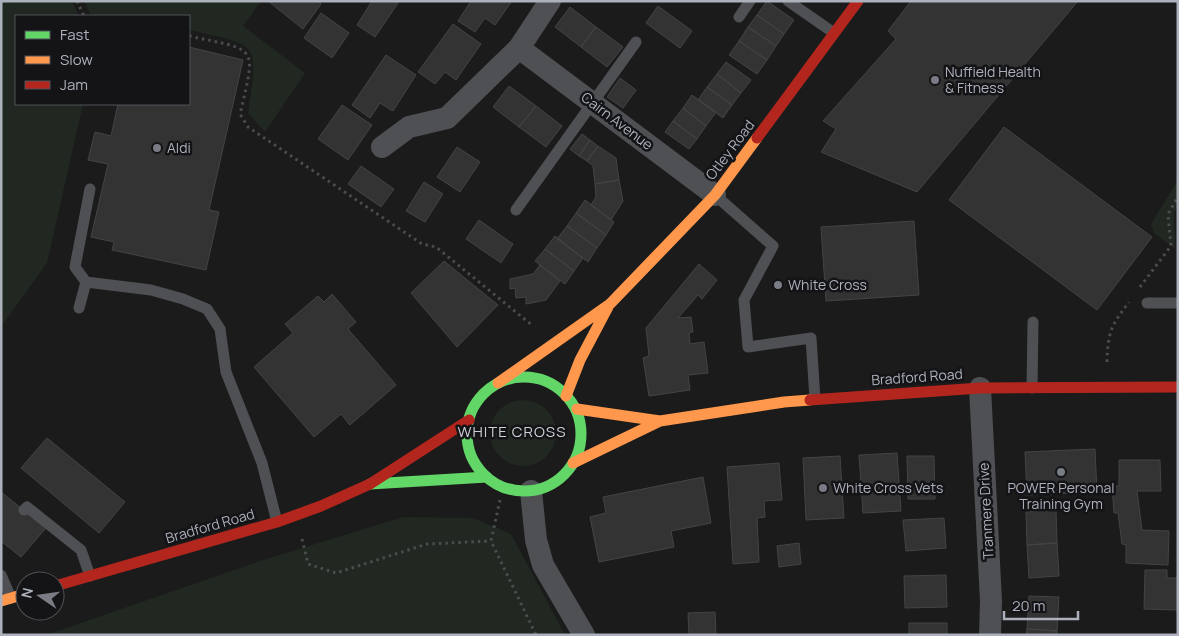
<svg xmlns="http://www.w3.org/2000/svg" width="1179" height="636" font-family="Manrope,sans-serif">
<style>
.green{fill:#202821}
.building{fill:#333;stroke:#434447}
.lines{fill:none;stroke-linecap:round;stroke-linejoin:round}
.path{stroke:#4b4c4e;stroke-width:3;stroke-dasharray:2.5 4;stroke-linecap:butt}
.lane{stroke:#4e5054;stroke-width:11}
.street{stroke:#4e5054;stroke-width:22}
.fast{stroke:#63d668;stroke-width:11}
.slow{stroke:#ff974d;stroke-width:11}
.jam{stroke:#b3261e;stroke-width:11}
.poi-dot{fill:#797c84;stroke:#141417;stroke-width:2}
.labels{text-anchor:middle;stroke-width:5;stroke-linejoin:round;paint-order:stroke}
.poi-label{font-size:14px;fill:#acb1bc;stroke:#141417;text-anchor:start}
.street-label{font-size:14px;fill:#acb1bc;stroke:#141417}
.neighbourhood-label{font-size:15px;letter-spacing:1px;fill:#cdd0d7;stroke:#141417}
</style>
<rect width="100%" height="100%" fill="#1b1b1b"/>
<!-- green -->
<path class="green" d="M1 1H72L79 16H16V104H83L47 263 1 327Z
M84 1H261L243 26 305 73 265 132 248 113C259 40 259 46 189 30V16H91Z
M1178 180V206L1174 213 1175 249 1154 233 1151 224Z
M490 433a33 33 0 1 1 66 0a33 33 0 1 1-66 0Z
M403 517 473 518 511 534 565 635H46L260 561Z"/>
<!-- building -->
<path class="building" d="M268 1H318L321 4 303 29Z
M372 1H394L398 3 375 37 357 25Z
M471 1H512L495 25 485 18 475 32 458 21Z
M767 1 794 20 784 34 757 15Z
M911 1H1078L917 192 821 152 836 129 823 121 896 39 888 31Z
M658 6 692 31 680 48 646 23Z
M570 7 596 27 581 47 555 27Z
M321 13 349 33 332 58 304 38Z
M757 15 784 34 776 46 748 27Z
M453 24 481 44 456 80 445 72 435 84 418 72Z
M596 27 623 47 607 67 581 47Z
M748 27 776 46 767 60 739 41Z
M739 41 767 60 757 74 729 55Z
M189 47 243 60 209 210 219 212 206 270 112 250 114 242 91 237 108 164 88 160 95 132 111 136 118 104H189Z
M386 55 416 75 393 111 380 103 370 118 352 105Z
M726 62 751 80 741 93 717 74Z
M717 74 741 93 732 105 707 87Z
M620 78 636 90 623 108 607 97Z
M509 86 536 106 519 127 493 107Z
M707 87 732 105 723 118 698 100Z
M692 95 716 112 706 126 683 108Z
M342 105 372 125 348 160 318 139Z
M536 106 562 126 546 147 519 127Z
M683 108 706 126 697 139 673 121Z
M673 121 697 139 689 149 665 132Z
M1004 127 1152 237 1097 310 949 200Z
M582 134 590 140 579 156 570 149Z
M590 140 598 146 587 161 579 156Z
M598 146 616 158 619 180 595 184 593 166 587 161Z
M457 147 480 162 460 192 437 177Z
M361 166 394 189 381 207 348 184Z
M619 180 623 201 611 220 591 205 596 197 595 184Z
M424 182 443 194 425 222 406 211Z
M585 200 614 222 606 235 576 213Z
M576 213 606 235 597 248 567 226Z
M479 220 513 244 501 263 466 239Z
M914 221 919 295 826 301 821 227Z
M567 226 597 248 588 262 557 239Z
M555 236 583 258 574 271 545 249Z
M545 249 574 271 565 284 535 261Z
M444 261 498 305 457 347 411 293Z
M699 264 717 280 702 299 698 295 678 318 691 317 693 332 689 333 690 344 704 342 708 373 688 375 690 390 649 396 643 358 649 356 646 328Z
M540 265 560 281 546 300 526 304V297L516 298 515 288 510 289V279L533 274Z
M332 294 356 322 348 329 396 385 350 425 341 414 314 437 254 367 293 333 285 324 318 296 324 302Z
M47 438 125 502 99 533 21 468Z
M1095 449 1097 492 1027 495 1025 452Z
M897 453 901 511 863 513 859 455Z
M840 456 844 518 806 520 803 458Z
M907 456H934L935 499H908Z
M1119 460H1160L1161 491H1137L1142 530 1169 531 1168 565 1126 563V545L1122 544 1118 513H1114L1112 486H1119Z
M779 463 782 500 764 501 765 517 757 518 759 562 733 564 727 467Z
M703 477 711 523 671 531 674 547 599 562 590 517 606 513 603 497Z
M1 492 46 528 21 557 1 541Z
M1056 510 1057 543 1027 545 1026 512Z
M944 518 946 548 906 551 903 520Z
M799 543 801 564 779 567 777 546Z
M1057 543 1059 576 1029 578 1027 545Z
M1145 570H1167V578H1178V610L1144 609Z
M946 575 947 607 905 608 904 576Z
M1029 596 1059 597 1057 631 1027 629Z
M715 612 716 635H689L688 613Z
M909 623H947V635H909Z
M1027 629 1057 631V635H1026Z"/>
<g class="lines">
<!-- path -->
<path class="path" d="M77 1 84 16
M189 36C257 51 257 43 240 114L248 127 422 244 436 247 533 326
M1140 287 1171 246 1168 214 1178 197
M1107 362C1108 331 1111 326 1129 302
M500 500 491 541 536 635
M302 539 308 564 336 573 427 544 491 541"/>
<!-- lane -->
<path class="lane" d="M788 1 834 33
M739 17 750 1
M715 195 773 246 744 300 748 347 811 338 815 399
M516 210 636 42
M86 282 75 267 90 189
M1147 303H1178
M79 308 86 282 151 290 183 299 207 309 220 329 226 372 262 463 277 522
M1032 388 1033 322
M24 510 27 507 81 550 90 576
M1 575 11 598"/>
<!-- street -->
<path class="street" d="M519 48 715 195
M382 147 409 127 447 118 519 48 550 1
M980 388 991 601 990 635
M531 491 536 540 543 565 584 635"/>
<!-- fast -->
<path class="fast" d="M467 434a57 57 0 1 1 114 0a57 57 0 1 1-114 0Z
M370 484 487 477"/>
<!-- slow -->
<path class="slow" d="M498 383 610 304 715 195 757 138
M566 396 580 360 608 307
M577 409 660 421
M573 463 660 421 784 402 810 400
M1 601 25 594"/>
<!-- jam -->
<path class="jam" d="M757 138 858 1
M810 400 980 388 1178 387
M55 586 277 522 321 506 370 484 469 420"/>
</g>
<!-- markers -->
<g class="poi-dot">
<circle cx="935" cy="80" r="5"/>
<circle cx="157" cy="148" r="5"/>
<circle cx="778" cy="285" r="5"/>
<circle cx="1061" cy="472" r="5"/>
<circle cx="823" cy="488" r="5"/>
</g>
<g class="labels">
<!-- poi labels -->
<g class="poi-label">
<text x="945" y="77">Nuffield Health<tspan x="945" dy="16">&amp; Fitness</tspan></text>
<text x="167" y="153">Aldi</text>
<text x="788" y="290">White Cross</text>
<text x="833" y="493">White Cross Vets</text>
<text x="1061" y="493" text-anchor="middle">POWER Personal<tspan x="1061" dy="16">Training Gym</tspan></text>
</g>
<!-- street labels -->
<g class="street-label">
<text transform="translate(617 121) rotate(37)" y="5">Cairn Avenue</text>
<text transform="translate(730 150) rotate(-53)" y="5">Otley Road</text>
<text transform="translate(917 377) rotate(-4)" y="5">Bradford Road</text>
<text transform="translate(986 511) rotate(-93)" y="5">Tranmere Drive</text>
<text transform="translate(210 526) rotate(-16)" y="5">Bradford Road</text>
</g>
<!-- neighbourhood labels -->
<g class="neighbourhood-label">
<text x="512" y="437">WHITE CROSS</text>
</g>
</g>
<!-- border -->
<rect width="1179" height="636" fill="none" stroke="#acb1bc" stroke-width="5"/>
<!-- legend -->
<rect x="15" y="15" width="175" height="90" fill="#141417" stroke="#515359"/>
<rect x="25" y="31" width="25" height="8" fill="#63d668" stroke="#515359"/>
<text x="60" y="40" font-size="15" fill="#acb1bc">Fast</text>
<rect x="25" y="56" width="25" height="8" fill="#ff974d" stroke="#515359"/>
<text x="60" y="65" font-size="15" fill="#acb1bc">Slow</text>
<rect x="25" y="81" width="25" height="8" fill="#b3261e" stroke="#515359"/>
<text x="60" y="90" font-size="15" fill="#acb1bc">Jam</text>
<!-- north arrow -->
<g transform="translate(40 596) rotate(283)"><circle r="24" fill="#141417" stroke="#515359"/>
<path d="M0-4L9 19L0 12L-9 19Z" fill="#797c84"/>
<text y="-8" font-size="14" font-weight="bold" text-anchor="middle" fill="#acb1bc">N</text>
</g>
<!-- scale -->
<path d="M1004 611v8h74v-8" fill="none" stroke="#acb1bc" stroke-width="2.5"/>
<text x="1012" y="611" font-size="15" fill="#acb1bc" stroke="#141417" stroke-width="4" paint-order="stroke">20 m</text>
</svg>
